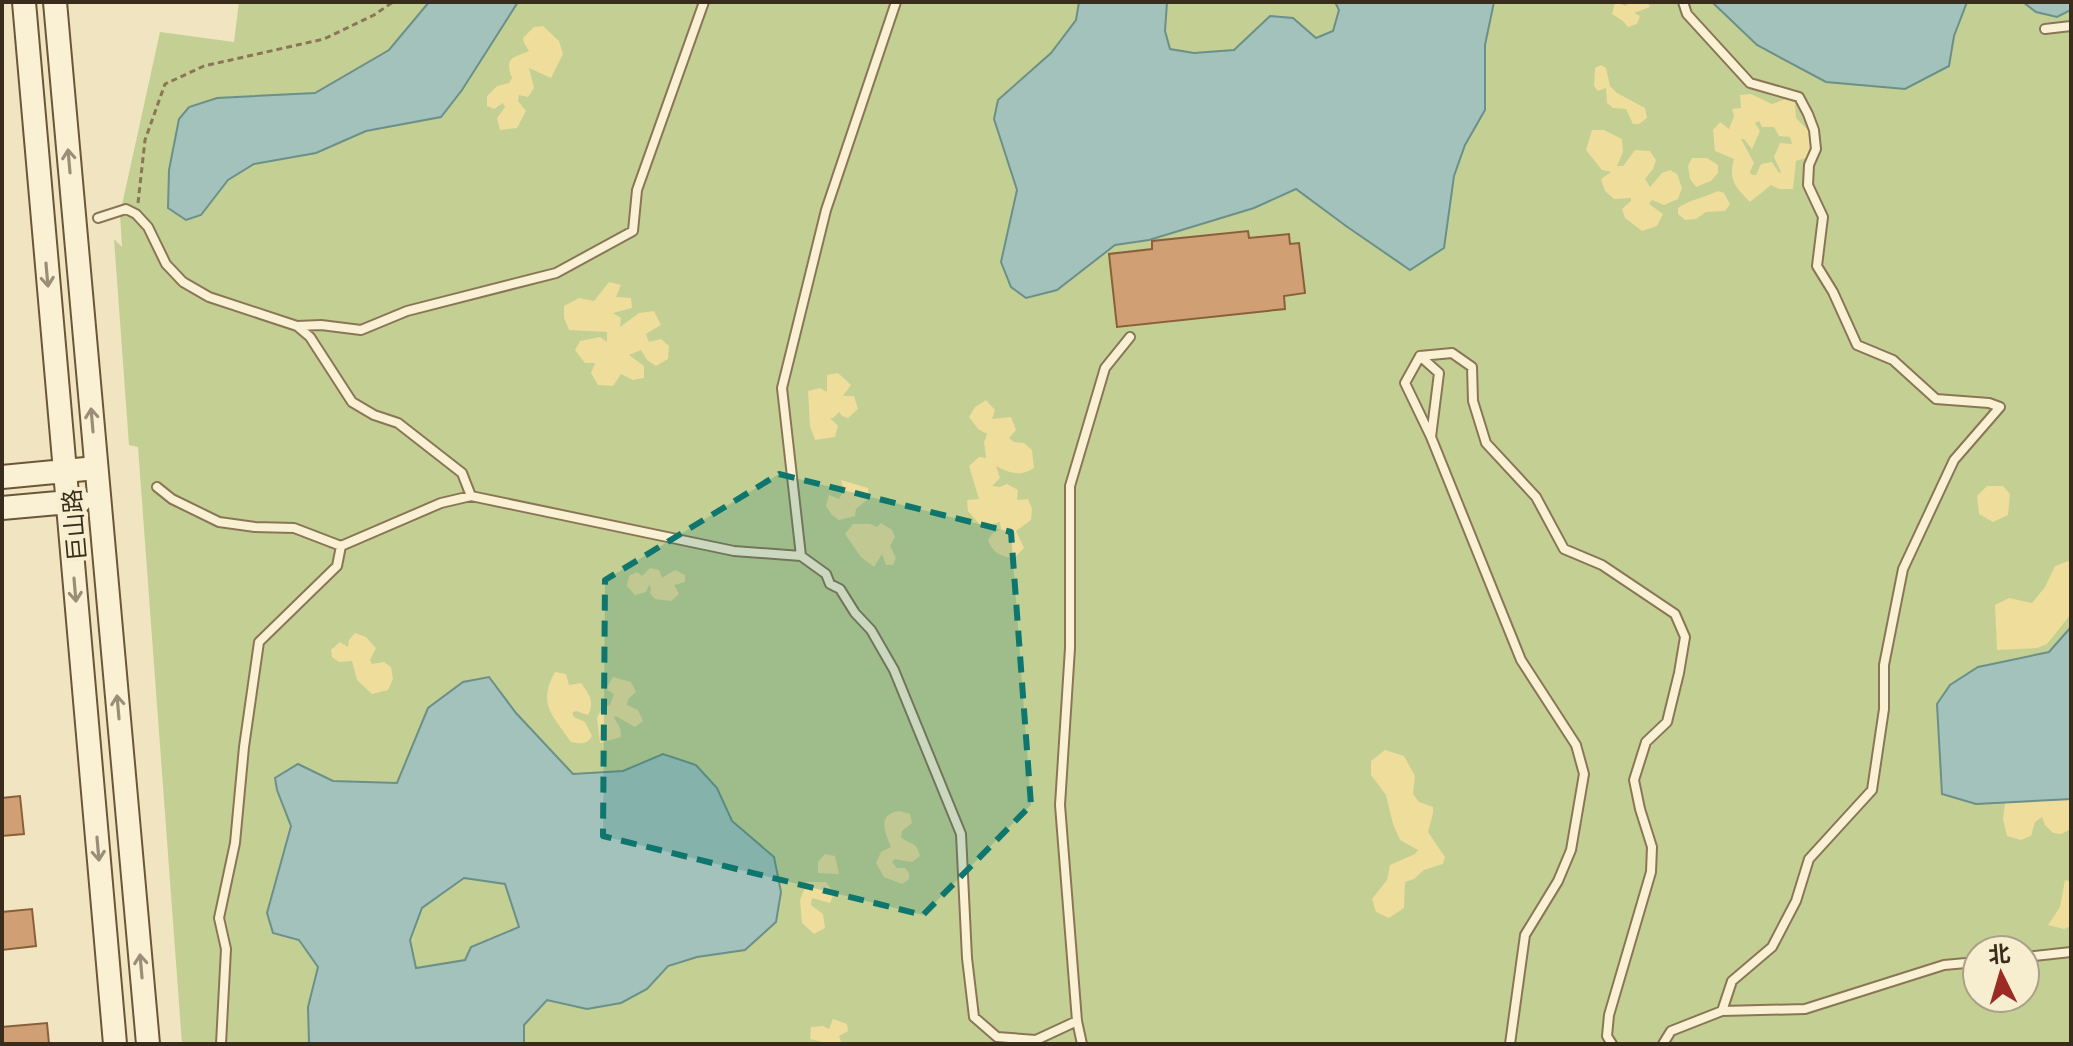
<svg xmlns="http://www.w3.org/2000/svg" width="2073" height="1046" font-family="Spectral,'Noto Sans SC',serif">
<style>
.green{fill:#c4cf93;fill-rule:evenodd}
.sand{fill:#eedd9b;fill-rule:evenodd}
.water{fill:#a3c2bb;stroke:#6a9089;stroke-width:2;fill-rule:evenodd}
.building{fill:#d0a074;stroke:#8a603c;stroke-width:2}
.lines{fill:none;stroke-linecap:round;stroke-linejoin:round}
.lane-casing{stroke:#8a7657;stroke-width:12}
.secondary-casing{stroke:#6c563a;stroke-width:26}
.path{stroke:#8a7657;stroke-width:3;stroke-dasharray:6 4;stroke-linecap:butt}
.lane{stroke:#faf1d4;stroke-width:8}
.secondary{stroke:#faf1d4;stroke-width:22}
.oneway{stroke:#9a8e78}
.marked{fill:#0f766e;fill-opacity:0.2;stroke:#0f766e;stroke-width:6;stroke-dasharray:16 10;stroke-linejoin:round}
.labels{text-anchor:middle;stroke-width:8;stroke-linejoin:round;paint-order:stroke}
.street-label{font-size:24px;fill:#392c1c;stroke:#f7eed0}
</style>
<rect width="100%" height="100%" fill="#f0e5c0"/>
<!-- green -->
<path class="green" d="M239 2H2071V1044H182L138 447 129 445 114 239 122 247 120 214 160 32 234 42ZM1977 950H2025V998H1977Z"/>
<!-- sand -->
<path class="sand" d="M1615 2 1626 6 1629 2H1647L1650 7 1634 13 1640 16 1637 24 1628 27 1623 21 1612 14Z
M543 26 559 41 563 54 551 78 529 68 534 88 528 97 519 95 518 101 526 111 517 128 500 130 497 118 505 107 503 103 494 109 487 106V96L497 86 509 83 512 78C504 57 513 58 529 51L524 43 523 38 534 27Z
M1601 65 1606 68 1610 86 1617 93 1645 108 1647 118 1639 124H1633L1626 109 1613 108 1607 103 1606 88 1598 91 1594 86 1595 68Z
M1751 94 1772 104 1786 99 1795 102 1796 118 1809 131 1813 145 1809 157 1796 161 1793 189H1779L1771 185 1750 202C1735 187 1728 180 1734 159L1715 151 1713 130 1720 122 1729 129 1734 116 1732 109 1741 108 1740 95ZM1759 121 1762 127H1774L1779 136 1790 137 1792 144 1780 143 1774 157 1781 172 1779 173 1772 162 1761 164 1756 175H1752L1750 172 1754 163 1741 139H1744L1752 149 1760 131 1755 123Z
M1592 130H1604L1622 139 1623 152 1617 166H1623L1635 150 1650 151 1656 160 1653 169 1645 179 1650 187 1662 173 1670 170 1677 174 1682 188 1678 199 1664 205 1652 200 1649 204 1663 214 1657 226 1642 231 1625 218 1622 209 1631 201V198L1614 199 1605 191 1601 179 1611 172 1602 170 1586 150Z
M1692 158H1707L1718 165V173L1711 181 1696 187 1690 179 1688 166Z
M1718 191 1724 193 1730 204 1725 211 1706 212 1696 219 1685 220 1678 214V208C1691 199 1704 198 1718 191Z
M609 282 621 285 616 297 631 298 632 308 613 313 621 318 620 327 639 313 654 311 661 325 646 334 649 342 661 339 669 346 668 359 656 366 647 360 641 350 629 355 644 366V378L633 380 621 374 613 386 598 385 591 373 595 363H585L575 350 580 341 600 337 607 342V332L569 330 564 318V306L579 298 594 301Z
M838 373 851 385 843 396H854L858 409 848 418 842 416 839 412 833 418H830L838 426 835 437 815 440 810 426 808 391 820 388 827 392V375Z
M986 400 995 410 992 419 1011 417 1016 430 1009 438 1014 442 1024 443 1032 450 1034 468C1021 477 1009 473 996 466L1000 478 992 486 1000 487 1007 484 1018 490 1017 500 1028 499 1032 509 1031 520 1016 531 1024 548 1014 558C1000 556 994 554 988 540L992 534 1001 529 1000 522 982 527 968 511 967 500 979 499 969 466 979 457 986 458 984 442 987 434 978 429 969 417 975 407Z
M841 480 868 488 869 498 856 509 855 516 839 520 832 515 826 506 829 495 839 499 844 491Z
M1987 486H2003L2010 494 2008 515 1993 522 1979 514 1977 496Z
M881 523 892 530 895 537 890 546 896 558 893 565H886L882 554 874 567 861 557 845 534 853 524H870L877 527Z
M2071 560V614L2047 644 2037 648 1997 650 1995 605 2009 598 2032 603 2045 587 2055 566Z
M650 568 659 570 662 578 675 570 685 575V582L674 585 679 594 671 601 655 599 650 593 651 588 649 585 646 592 635 595 627 586 629 576 637 572 642 576Z
M355 633 366 637 376 648 370 660 372 664 384 662 391 667 393 679 388 690 372 694 357 680 352 661 339 662 332 657 331 650 340 642 348 647 349 640Z
M555 672 566 674 569 685 581 683C589 694 595 701 588 715L576 711 572 713 574 717 585 722 592 736C587 745 581 744 571 742 553 716 537 704 555 672Z
M613 677 631 682 636 692 628 699 627 705 638 710 643 721 635 727 616 716 614 718 620 728 621 737 600 743 597 718 602 708 610 705 614 694 606 689Z
M1385 750 1404 756 1415 776 1413 794 1419 802 1433 807V813L1428 832 1445 857 1443 864 1424 870 1414 879 1405 882 1404 908 1389 918 1376 912 1372 899 1387 880 1390 865 1415 854 1418 850 1400 840 1393 824 1386 795 1371 775V761Z
M2071 799V829L2061 834 2053 833 2045 825 2042 817 2035 822 2031 836 2021 840 2007 836 2003 819 2005 803Z
M900 811 910 814 912 823 902 831 901 837C911 846 916 840 920 856L912 862 895 859 892 862 897 868H905L909 873V879L902 884 884 877 876 863 881 852 891 847C885 832 876 814 900 811Z
M825 854 835 856 839 874 818 873V862Z
M2065 880 2071 882V926L2064 929 2048 925 2060 907Z
M807 882H826L834 893 830 903 812 898 811 905 823 914 825 928 814 934 802 923 800 900Z
M833 1019 847 1024 848 1031 839 1036 842 1044H825L823 1042 810 1039 811 1027 823 1026 829 1029Z"/>
<!-- water -->
<path class="water" d="M429 2H518L462 90 441 117 366 131 316 153 254 164 228 180 201 215 186 220 168 208 169 170 179 119 189 107 217 98 315 93 389 50Z
M1079 2H1167L1165 31 1170 49 1194 53 1234 50 1270 16 1293 18 1316 38 1333 31 1339 10 1335 2H1494L1485 45V110L1465 145 1454 176 1444 248 1410 270 1346 226 1296 189 1254 208 1149 240 1115 245 1057 290 1026 298 1011 287 1001 262 1017 190 994 119 998 100 1051 53 1076 20Z
M1712 2 1933 3 1967 2 1954 36 1949 66 1905 89 1826 82 1757 45Z
M2023 2H2071V10L2057 17 2036 12Z
M2071 627V799L1976 804 1942 794 1937 704 1950 685 1978 667 2049 652Z
M489 677 516 713 573 774 623 771 663 754 696 765 717 788 732 821 774 857 781 892 776 922 745 950 697 957 668 966 647 989 621 1003 587 1009 547 1000 524 1025V1044H309L308 1007 318 967 299 940 273 933 267 913 291 826 277 790 275 778 298 764 333 781 397 783 428 708 463 682ZM464 878 505 884 519 927 471 947 465 960 416 968 410 940 422 908Z"/>
<!-- building -->
<path class="building" d="M1248 231 1249 238 1289 234 1290 244 1299 243 1305 293 1284 296 1285 309 1117 327 1109 254 1152 249V241Z
M20 796 24 834 2 836V798Z
M32 909 36 946 2 950V912Z
M47 1023 49 1044H2V1027Z"/>
<g class="lines">
<defs>
<path id="lane" d="M1683 2 1687 14 1750 83 1799 97 1808 114 1814 130 1816 149 1809 165 1808 185 1823 217 1817 266 1833 292 1857 345 1893 360 1936 399 1989 403 2000 407 1954 460 1903 569 1884 665V709L1872 790 1809 859 1796 901 1772 947 1732 981 1722 1011
M2045 29 2071 26
M98 218 126 209 136 214 148 227 166 264 183 282 209 297 297 326 310 337 352 402 374 415 398 423 462 473 471 496
M297 326 321 325 361 330 407 311 556 273 633 231 637 190 704 2
M1420 356 1452 353 1472 367 1473 401 1486 443 1536 497 1564 549 1602 565 1675 614 1685 637 1679 673 1667 722 1646 742 1634 780 1640 809 1652 847 1651 872 1609 1015 1607 1036 1612 1044
M1431 437 1439 373 1420 356 1405 383 1431 437 1521 660 1576 745 1584 774 1571 850 1558 881 1525 935 1510 1044
M157 487 172 499 219 522 255 527 294 528 341 546
M801 556 782 388 826 210 896 2
M2025 957 2071 952
M221 1044 226 949 219 918 235 843 244 747 259 642 337 566 341 546 441 503 471 496 734 551 801 556 826 574 830 584 840 589 855 613 871 630 894 670 961 834 967 958 974 1017 997 1037 1036 1040 1077 1021
M1082 1044 1077 1021 1060 805 1070 648V486L1105 368 1130 337
M1663 1044 1671 1031 1722 1011 1805 1009 1944 965 1977 962"/>
<path id="secondary" d="M24 2 115 1044
M55 2 148 1044
M2 477 96 468
M2 508 80 501"/>
</defs>
<!-- lane casing -->
<use href="#lane" class="lane-casing"/>
<!-- secondary casing -->
<use href="#secondary" class="secondary-casing"/>
<!-- path -->
<path class="path" d="M138 203 145 140 165 84 204 66 324 39 374 15 393 2"/>
<!-- lane -->
<use href="#lane" class="lane"/>
<!-- secondary -->
<use href="#secondary" class="secondary"/>
</g>
<!-- one-way arrows -->
<defs><path id="oneway-shaft" d="M-6 0H5M1.5-3L5.5 0L1.5 3" fill="none" stroke-width="1.6" stroke-linecap="round" stroke-linejoin="round" transform="scale(2)"/></defs>
<g class="oneway">
<use href="#oneway-shaft" transform="translate(69 161) rotate(-95)"/>
<use href="#oneway-shaft" transform="translate(47 275) rotate(85)"/>
<use href="#oneway-shaft" transform="translate(92 420) rotate(-95)"/>
<use href="#oneway-shaft" transform="translate(75 590) rotate(85)"/>
<use href="#oneway-shaft" transform="translate(118 707) rotate(-95)"/>
<use href="#oneway-shaft" transform="translate(98 849) rotate(85)"/>
<use href="#oneway-shaft" transform="translate(141 966) rotate(-95)"/>
</g>
<!-- marked area -->
<path class="marked" d="M779 474 1011 532 1031 805 923 915 603 836 605 580Z"/>
<g class="labels">
<!-- street labels -->
<g class="street-label">
<text transform="translate(75 525) rotate(-95)" y="8">巨山路</text>
</g>
</g>
<!-- border -->
<rect width="2073" height="1046" fill="none" stroke="#392c1c" stroke-width="8"/>
<!-- north arrow -->
<g transform="translate(2001 974) rotate(355)"><circle r="38" fill="#f7eed0" stroke="#aba088" stroke-width="2"/>
<path d="M0-6L14 30L0 20L-14 30Z" fill="#9c2b24"/>
<text y="-12" font-size="22" font-weight="bold" text-anchor="middle" fill="#392c1c">北</text>
</g>
</svg>
